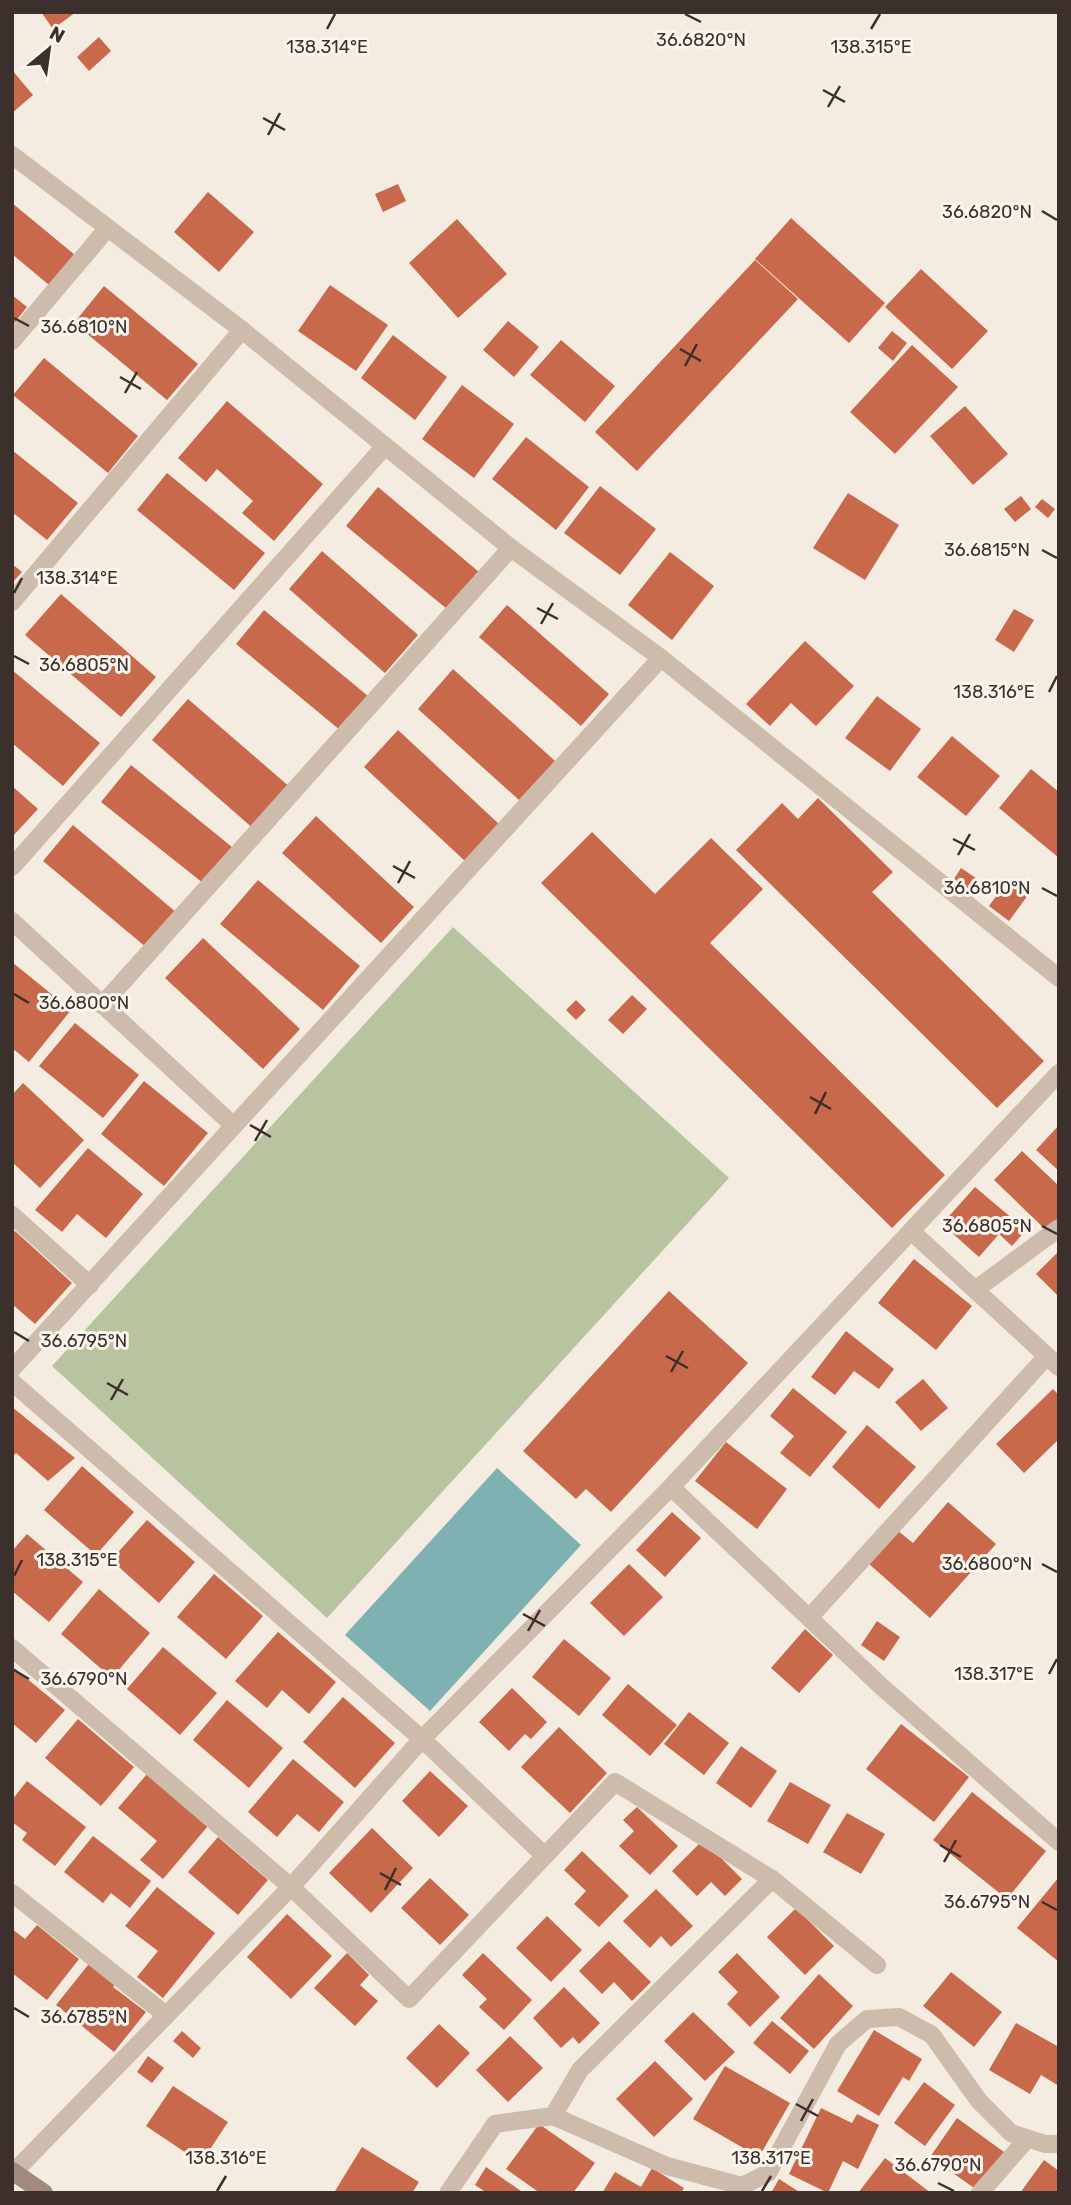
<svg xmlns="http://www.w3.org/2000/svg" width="1071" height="2205" font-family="Rubik,sans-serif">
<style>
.green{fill:#b8c4a0}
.water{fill:#7fb0b2}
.building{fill:#c8694b}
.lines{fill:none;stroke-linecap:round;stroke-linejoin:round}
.lane{stroke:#cdbbac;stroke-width:18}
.street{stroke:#cdbbac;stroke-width:18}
.secondary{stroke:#a18a7d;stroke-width:18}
.ticks{fill:none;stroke:#3b302b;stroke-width:2.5}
.ticks-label{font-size:18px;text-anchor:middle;fill:#3b302b;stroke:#fbf5ee;stroke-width:6;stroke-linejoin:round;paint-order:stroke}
</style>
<rect width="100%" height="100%" fill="#f4ebe1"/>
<!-- green -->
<path class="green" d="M453 927 729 1178 327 1618 52 1366Z"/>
<!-- water -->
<path class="water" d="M497 1468 581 1545 430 1711 345 1635Z"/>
<!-- building -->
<path class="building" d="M41 12H76L53 29Z
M99 37 111 51 89 71 77 57Z
M12 70 33 95 12 113Z
M398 184 406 201 383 212 375 194Z
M208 192 254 232 219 272 174 232Z
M12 203 75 255 49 285 12 254Z
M791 218 885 303 849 343 755 259Z
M457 219 507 274 458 318 409 263Z
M755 260 798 299 637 471 595 432Z
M921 269 988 331 952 369 885 307Z
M330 285 388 325 356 371 298 331Z
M104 286 198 364 167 400 74 323Z
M12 295 27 307 12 326Z
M508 321 539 347 514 377 483 350Z
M892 331 907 343 893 361 878 348Z
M393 335 447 377 415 420 361 378Z
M561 340 615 386 585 422 530 375Z
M912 345 958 387 895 454 850 412Z
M44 358 138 436 108 473 13 395Z
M462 385 514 424 474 478 422 439Z
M227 401 323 484 274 541 242 513 253 501 217 469 206 482 178 458Z
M965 406 1008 454 973 485 930 436Z
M526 437 589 487 556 530 492 479Z
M12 450 78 503 47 540 12 512Z
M167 473 265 553 234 590 137 510Z
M600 486 656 529 620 575 564 533Z
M378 487 479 572 447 609 346 526Z
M848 493 899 525 865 580 813 548Z
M1021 496 1031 509 1015 522 1004 509Z
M1042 499 1055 509 1048 518 1035 507Z
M322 551 418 635 385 673 289 589Z
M670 552 714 586 672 640 628 605Z
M12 564 22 572 12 583Z
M61 594 156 677 121 717 25 635Z
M507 605 609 694 581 726 479 637Z
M1014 609 1034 620 1014 652 995 640Z
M264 610 368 696 340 730 236 644Z
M805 641 854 686 816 726 791 703 770 726 746 704Z
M453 669 555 761 519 800 418 709Z
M12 670 100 743 63 786 12 743Z
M877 696 921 729 890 771 845 738Z
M188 699 291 788 255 830 152 740Z
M398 730 500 825 466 862 364 767Z
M952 736 1000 776 966 816 917 777Z
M131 765 232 847 203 883 101 802Z
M1031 769 1059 792V858L999 808Z
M12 786 38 809 12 837Z
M818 798 893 872 872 892 1044 1061 997 1108 736 850 782 803 798 819Z
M316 816 414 907 381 943 282 853Z
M73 825 177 913 147 948 43 861Z
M592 832 655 894 711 838 763 889 710 943 945 1175 892 1228 541 883Z
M961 868 979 880 971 891 954 879Z
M258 880 360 966 323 1010 220 924Z
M1008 880 1028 895 1009 921 989 906Z
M203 938 300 1029 263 1069 165 978Z
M12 962 71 1010 29 1062 12 1048Z
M632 995 647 1009 623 1034 608 1020Z
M576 1000 586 1010 576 1020 566 1010Z
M75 1023 139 1075 103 1118 39 1066Z
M144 1081 208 1133 164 1186 101 1134Z
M23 1083 84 1140 40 1188 12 1162V1095Z
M1059 1125V1171L1036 1150Z
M88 1148 143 1194 106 1238 77 1214 62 1232 35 1210Z
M1022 1151 1059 1186V1221L1048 1232 994 1180Z
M975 1187 1026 1230 1012 1246 999 1234 979 1257 942 1224Z
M15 1231 72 1283 35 1324 12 1304V1235Z
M1059 1251V1297L1036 1274Z
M914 1259 972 1306 936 1350 878 1303Z
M669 1291 748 1363 611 1512 586 1489 576 1499 523 1451Z
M846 1331 894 1369 879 1389 854 1371 835 1395 811 1377Z
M923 1379 948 1408 921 1431 895 1402Z
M793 1388 847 1432 810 1477 780 1453 794 1436 770 1416Z
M1053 1389 1059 1395V1439L1024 1473 996 1444Z
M12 1407 75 1458 48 1481 16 1453 12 1457Z
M867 1425 916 1467 879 1509 832 1467Z
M726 1442 787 1489 757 1529 695 1481Z
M82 1466 134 1512 96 1555 44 1510Z
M948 1502 996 1544 930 1618 868 1563 897 1530 913 1543Z
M672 1512 701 1538 665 1577 636 1550Z
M147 1520 195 1562 159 1603 111 1560Z
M27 1534 83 1582 49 1622 12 1591V1551Z
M629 1564 663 1597 624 1636 590 1603Z
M214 1574 263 1616 226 1659 177 1617Z
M99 1589 150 1633 112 1678 61 1634Z
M877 1621 900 1637 884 1661 861 1645Z
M805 1629 833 1655 799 1693 771 1668Z
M278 1632 336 1682 309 1714 282 1690 267 1708 235 1681Z
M564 1639 611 1678 579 1716 532 1677Z
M163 1647 217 1693 180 1735 127 1689Z
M14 1668 65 1710 36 1743 12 1723V1670Z
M628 1684 677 1725 650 1756 602 1715Z
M512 1688 547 1722 531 1739 525 1734 509 1751 479 1722Z
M343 1697 395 1743 355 1788 303 1742Z
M227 1700 283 1748 249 1788 193 1740Z
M689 1712 729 1743 704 1775 664 1744Z
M78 1719 134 1767 101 1806 45 1758Z
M901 1724 969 1777 934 1822 866 1769Z
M559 1727 607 1773 570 1813 521 1767Z
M741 1746 777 1771 751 1808 716 1783Z
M293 1759 344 1802 319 1832 297 1814 277 1837 248 1812Z
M430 1771 468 1806 439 1837 402 1801Z
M147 1774 208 1826 163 1879 140 1860 157 1841 118 1808Z
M27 1781 86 1827 55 1866 22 1840 27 1833 12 1822V1800Z
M790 1782 831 1805 808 1844 767 1821Z
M972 1792 1046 1851 1007 1899 933 1840Z
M637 1807 678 1846 650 1875 619 1846 634 1831 623 1820Z
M847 1813 885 1834 861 1874 823 1852Z
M372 1828 413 1868 371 1913 329 1873Z
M93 1836 151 1881 130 1908 111 1893 103 1903 64 1872Z
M218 1837 268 1880 238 1915 188 1872Z
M703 1840 742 1879 725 1896 711 1882 697 1896 672 1871Z
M582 1851 629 1896 599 1927 574 1904 586 1891 564 1870Z
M1059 1877V1962L1017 1928Z
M430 1878 469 1915 440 1945 401 1908Z
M157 1887 215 1933 163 1998 137 1977 158 1951 125 1926Z
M656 1889 693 1926 671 1947 661 1936 650 1948 623 1921Z
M796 1908 834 1946 805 1975 767 1937Z
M287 1914 332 1956 291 1999 247 1957Z
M547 1916 582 1950 551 1982 516 1948Z
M37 1925 79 1959 47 2000 12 1973V1929L25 1939Z
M609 1941 651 1982 632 2001 614 1982 602 1994 579 1971Z
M347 1953 369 1975 360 1985 378 2001 355 2026 314 1988Z
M483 1953 532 2000 504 2030 479 2007 487 1999 462 1975Z
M737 1953 780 1997 750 2027 727 2004 738 1992 718 1972Z
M92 1960 118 1981 113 1987 146 2012 114 2052 56 2005Z
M951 1972 1002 2012 974 2047 923 2006Z
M819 1974 853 2006 814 2049 780 2018Z
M564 1987 600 2023 579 2044 573 2037 561 2048 533 2018Z
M693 2012 735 2052 705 2081 664 2041Z
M772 2021 809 2051 790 2074 753 2043Z
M1016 2023 1059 2047V2086L1041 2075 1030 2094 989 2070Z
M439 2024 470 2053 437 2088 406 2058Z
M874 2030 922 2059 909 2081 903 2077 879 2116 837 2091Z
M182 2031 201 2048 193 2058 173 2041Z
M510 2036 543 2068 508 2102 476 2070Z
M148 2056 164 2068 152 2083 137 2072Z
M655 2061 693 2099 654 2137 616 2099Z
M725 2066 790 2103 759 2157 693 2119Z
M924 2082 955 2105 925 2146 894 2123Z
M173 2086 228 2122 201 2163 146 2126Z
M821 2108 852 2123 857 2114 879 2125 858 2169 843 2161 828 2193 789 2174Z
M957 2118 1004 2152 977 2190 930 2157Z
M539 2124 595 2163 573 2193H540L506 2169Z
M362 2147 419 2182 412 2193H338L335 2191Z
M885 2158 931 2193H858Z
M1044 2160 1059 2171V2193H1020Z
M486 2167 524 2193H487L475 2185Z
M652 2168 684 2188 681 2193H602L615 2172 641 2187Z
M779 2179 801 2193H771Z"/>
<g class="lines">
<!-- lane -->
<path class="lane" d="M12 341 107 229
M12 602 242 330
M12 867 385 446
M102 1005 511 548
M975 1290 1059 1228"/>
<!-- street -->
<path class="street" d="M12 155 242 330 511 548 661 658 1059 978
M12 921 234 1126
M12 1215 90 1285
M911 1231 1059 1367
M12 1369 661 658
M12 1382 422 1739 545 1856
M671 1487 882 1687 1059 1842
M809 1618 1047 1356
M12 1648 291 1887 409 1999 615 1782 772 1879 877 1965
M12 1893 166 2015
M553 2116 580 2070 772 1879
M14 2172 291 1887 422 1739 671 1487 1059 1073
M448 2193 495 2124 553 2116 667 2166 742 2186 768 2173 838 2044 867 2019 899 2017 932 2035 979 2101 1011 2133 1045 2144H1059
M980 2193 1027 2139"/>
<!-- secondary -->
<path class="secondary" d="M12 2171 44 2193"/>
</g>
<!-- ticks -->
<path class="ticks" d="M685 14 701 22M327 29 335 14M871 29 880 14M823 90 845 102M828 107 840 86M263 118 285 130M268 135 280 113M1042 211 1057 220M14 318 29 326M680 349 701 361M685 366 697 344M120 377 141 389M125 393 137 372M1042 550 1057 558M14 593 22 578M537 608 558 619M541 624 553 603M14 656 29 664M1049 692 1057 676M953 839 975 850M958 855 970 834M393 866 415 878M398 883 410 861M1042 888 1057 896M14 994 29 1003M810 1097 831 1109M815 1114 826 1092M250 1125 271 1137M255 1141 267 1120M1042 1226 1057 1234M14 1332 29 1341M666 1356 688 1368M671 1372 683 1351M107 1383 128 1395M111 1400 123 1379M1042 1564 1057 1572M14 1576 22 1560M523 1614 545 1626M528 1631 540 1610M14 1670 29 1679M1049 1674 1057 1659M940 1845 961 1857M944 1862 956 1840M380 1873 401 1885M385 1890 396 1868M1042 1902 1057 1910M14 2008 29 2017M796 2104 818 2116M801 2121 813 2099M938 2183 954 2191M217 2191 226 2176M762 2191 771 2176"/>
<g class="ticks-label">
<text x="701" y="46">36.6820°N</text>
<text x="327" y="53">138.314°E</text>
<text x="871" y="53">138.315°E</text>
<text x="987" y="218">36.6820°N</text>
<text x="84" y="333">36.6810°N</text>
<text x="987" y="556">36.6815°N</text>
<text x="77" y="584">138.314°E</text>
<text x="84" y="671">36.6805°N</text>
<text x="994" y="698">138.316°E</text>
<text x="987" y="894">36.6810°N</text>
<text x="84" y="1009">36.6800°N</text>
<text x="987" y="1232">36.6805°N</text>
<text x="84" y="1347">36.6795°N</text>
<text x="77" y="1566">138.315°E</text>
<text x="987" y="1570">36.6800°N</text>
<text x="994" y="1680">138.317°E</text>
<text x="84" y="1685">36.6790°N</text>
<text x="987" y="1908">36.6795°N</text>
<text x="84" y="2023">36.6785°N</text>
<text x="226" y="2164">138.316°E</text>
<text x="771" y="2164">138.317°E</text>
<text x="938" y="2171">36.6790°N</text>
</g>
<!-- border -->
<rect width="1071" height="2205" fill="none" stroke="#3b302b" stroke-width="28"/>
<!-- north arrow -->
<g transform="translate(49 49) rotate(29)" stroke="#fbf5ee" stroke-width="5" paint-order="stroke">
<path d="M0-5L12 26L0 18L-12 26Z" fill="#3b302b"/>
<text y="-10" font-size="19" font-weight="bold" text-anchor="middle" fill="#3b302b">N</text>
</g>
</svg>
